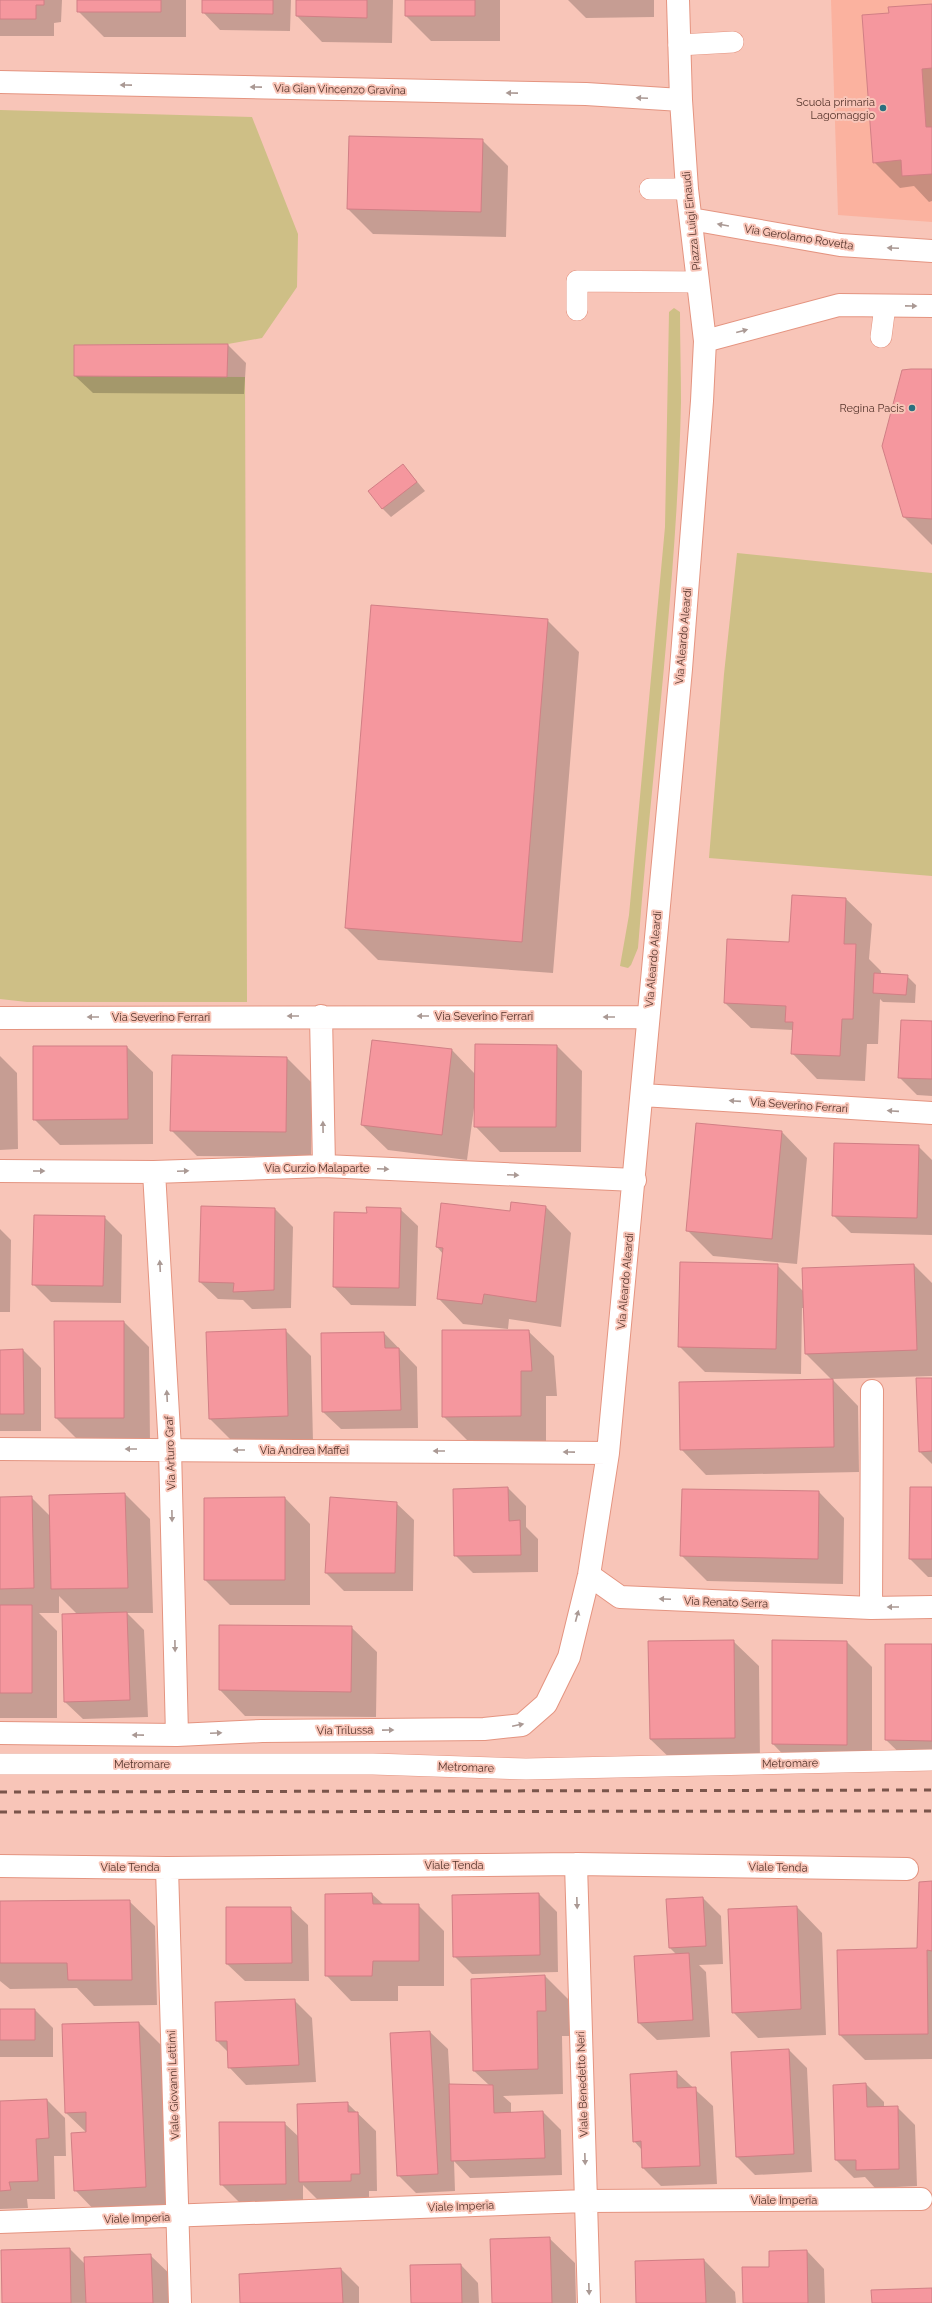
<svg xmlns="http://www.w3.org/2000/svg" width="932" height="2303" font-family="Raleway,sans-serif">
<style>
.built{fill:#fbb29f}
.green{fill:#cebf86}
.shadow{fill:#0003}
.building{fill:#f5979e;stroke:#d17f85}
.lines{fill:none;stroke-linecap:round;stroke-linejoin:round}
.lane-casing{stroke:#e49480;stroke-width:22}
.street-casing{stroke:#e49480;stroke-width:24}
.lane{stroke:#fff;stroke-width:21}
.street{stroke:#fff;stroke-width:22}
.rail{stroke:#7a554b;stroke-width:3;stroke-dasharray:7 7;stroke-linecap:butt}
.oneway{fill:#aa9994}
.poi-dot{fill:#2b6f7f;stroke:#f8c5b8;stroke-width:1.5}
.labels{text-anchor:middle;stroke-width:4;stroke-linejoin:round;paint-order:stroke}
.street-label{font-size:11px;fill:#54332a;stroke:#f8c5b8}
.poi-label{font-size:11px;fill:#54332a;stroke:#f8c5b8;text-anchor:end}
</style>
<rect width="100%" height="100%" fill="#f8c5b8"/>
<!-- built -->
<path class="built" d="M831 0H932V222L838 215Z"/>
<!-- green -->
<path class="green" d="M0 110 252 117 298 234 297 287 262 338 228 344 74 345 75 376 245 377 247 1002H27L0 999Z
M674 308 680 312C680 342 681 372 681 402 677 585 652 766 638 948L631 965 628 968 620 966 629 915 665 527 669 312Z
M737 553 932 573V876L709 858 724 674Z"/>
<!-- shadow -->
<path class="shadow" d="M0 0H62L61 22 54 23V36H0Z
M78 0H186V37H104L78 11Z
M203 0H291L290 31 220 30 203 12Z
M297 0H393L392 43 322 42 297 16Z
M406 0H500V41H431L406 16Z
M568 0H654V17L586 18Z
M932 5V201L929 202 914 186 900 188 874 162 890 13Z
M482 140 508 166 506 237 373 234 348 209Z
M228 345 246 363 244 394 93 393 75 376Z
M932 370V545L903 516Z
M403 465 425 491 391 517 382 508Z
M372 606 547 620 579 652 553 973 378 960 346 928Z
M793 896 846 899 872 924 869 959 881 971V975L907 976 916 985 915 1003 883 1002 880 999 878 1044H867L865 1081 817 1079 792 1053 793 1030 751 1028 725 1003 790 943Z
M932 1022V1096L917 1095 899 1077Z
M373 1041 452 1050 475 1074 557 1046 582 1071 581 1152H500L475 1126 474 1108 467 1160 388 1150 362 1125Z
M34 1047H127L153 1072V1144L60 1145 34 1119Z
M0 1056 17 1073 18 1149 0 1150Z
M287 1058 312 1083 311 1157 197 1156 171 1130Z
M782 1132 807 1158 797 1264 713 1256 687 1230Z
M918 1146 932 1160V1235L851 1233 833 1215Z
M546 1207 571 1233 561 1327 509 1319 508 1329 463 1324 438 1298 443 1254 437 1247 511 1212Z
M275 1209 293 1227 291 1308 252 1309 243 1300 218 1299 200 1282Z
M400 1209 418 1226 416 1306 351 1305 334 1287 368 1214Z
M104 1217 122 1235 121 1303 51 1302 33 1284Z
M0 1229 11 1240 10 1312H0Z
M777 1265 803 1291 914 1265 932 1283V1376L832 1379 858 1406 859 1472 706 1475 681 1449 832 1380 806 1354 804 1308H802L801 1374 705 1372 679 1346Z
M124 1322 149 1347 150 1443H81L56 1418Z
M285 1330 311 1356 313 1442 235 1444 210 1419Z
M528 1331 554 1356 557 1396H546V1441L469 1442 443 1416Z
M384 1333 417 1367 418 1428 341 1429 323 1412Z
M23 1350 41 1368V1431H0V1351Z
M932 1379V1464L920 1452Z
M508 1488 526 1506V1527L538 1539V1572L473 1573 455 1555Z
M932 1488V1577H928L910 1559Z
M819 1492 844 1518 843 1584 707 1581 681 1555Z
M125 1494 150 1519 153 1613H127L144 1630 148 1717 83 1719 65 1702 77 1614 59 1596V1613H39L57 1631V1718H0V1498L31 1497 50 1516Z
M285 1498 310 1524V1605H230L205 1580Z
M396 1503 414 1520 413 1591H344L326 1573Z
M220 1626 351 1627 377 1652 376 1717 245 1716 220 1690Z
M733 1641 759 1666 760 1763 676 1764 650 1739Z
M773 1641 847 1642 872 1667V1770H798L773 1744Z
M932 1645V1766L912 1765 886 1740Z
M932 1882V2059L865 2060 840 2035 918 1949Z
M372 1894 384 1905H418L444 1931V1986H398V2001H351L326 1975Z
M539 1894 557 1912 558 1972 472 1974 454 1956Z
M703 1898 721 1916 723 1964 699 1965 706 1972 710 2037 657 2040 639 2023 677 1955 670 1948Z
M129 1901 155 1926 157 2005 94 2006 77 1988 10 1989 0 1981V1902Z
M797 1907 822 1933 826 2035 758 2038 733 2012Z
M290 1908 308 1925 309 1981H245L227 1964Z
M545 1976 570 2001 571 2036H562L563 2094 503 2096 511 2103V2113L543 2112 561 2130 562 2175 470 2178 454 2161 455 2191 416 2193 398 2175 430 2032 448 2049 450 2085H489L474 2071Z
M294 2000 312 2018 316 2082 246 2085 229 2067 228 2052 217 2041Z
M0 2010H35L53 2028V2057H0Z
M139 2023 164 2048 171 2212 100 2216 75 2190 87 2133 66 2113Z
M789 2050 807 2068 812 2172 755 2175 737 2157 732 2053Z
M676 2072 713 2106 717 2184 661 2186 643 2168 642 2150 634 2141Z
M866 2084 884 2102V2108L897 2107 915 2125 917 2186 875 2188 865 2177 854 2178 836 2160 834 2086Z
M47 2100 65 2118 66 2156H54L55 2199H27L28 2208 0 2209V2102Z
M347 2103 376 2131 377 2191H369V2199L318 2200 303 2185V2201L239 2202 221 2184 284 2123 299 2137Z
M549 2238 575 2263 576 2303H493Z
M70 2249 85 2264 150 2255 176 2280 177 2303H3Z
M807 2251 824 2269 825 2303H744L770 2268Z
M704 2260 735 2292 736 2303H637Z
M461 2265 478 2283 479 2303H412Z
M341 2269 359 2287V2303H241Z"/>
<!-- building -->
<path class="building" d="M0 0H44V5H36V19H0Z
M77 0H161V12H77Z
M202 0H273V14L202 13Z
M296 0H367V18L296 16Z
M405 0H475V16H405Z
M932 4V68L922 69 926 127H932V174L902 176 901 160 873 163 862 15 889 13 888 7Z
M349 136 483 139 481 212 347 209Z
M228 344 227 377 74 376V345Z
M911 369H932V519L903 517 882 446 902 370Z
M403 464 417 482 382 509 368 491Z
M371 605 548 619 522 942 345 928Z
M792 895 846 898 844 944H856L853 1019H842L840 1056 791 1054 793 1022H785L786 1006 724 1003 727 939 789 942Z
M874 973 908 975 906 995 873 993Z
M901 1020 932 1021V1079L898 1078Z
M372 1040 452 1049 442 1135 361 1125Z
M475 1044 557 1045 556 1127H474Z
M33 1046H127L128 1119 33 1120Z
M172 1055 287 1057 286 1132 170 1131Z
M696 1123 782 1131 772 1239 686 1231Z
M834 1143 919 1145 917 1218 832 1216Z
M511 1202 546 1206 536 1302 484 1294 482 1304 437 1299 443 1248 436 1247 441 1203 510 1211Z
M201 1206 275 1208 274 1290 233 1292 234 1283 199 1282Z
M366 1207 401 1208 399 1288 333 1287 334 1212 367 1213Z
M34 1215 105 1216 103 1286 32 1285Z
M680 1262 778 1264 776 1349 678 1347Z
M914 1264 917 1350 805 1354 802 1268Z
M54 1321H124V1418H55Z
M286 1329 288 1416 209 1419 206 1332Z
M442 1330H529L532 1371H521V1416L442 1417Z
M384 1332 385 1348H399L401 1410 322 1412 321 1333Z
M23 1349 24 1414H0V1350Z
M916 1378H932V1451L919 1452Z
M833 1379 834 1447 680 1450 679 1382Z
M508 1487 509 1521 520 1520 521 1555 454 1556 453 1489Z
M910 1487H932V1559H909Z
M682 1489 819 1491 818 1559 680 1556Z
M125 1493 128 1588 51 1589 49 1495Z
M32 1496 34 1588 0 1589V1497Z
M285 1497V1580H204V1498Z
M330 1497 397 1502 395 1573H325Z
M0 1605H32V1693H0Z
M127 1612 130 1700 64 1702 62 1614Z
M219 1625 352 1626 351 1692 219 1690Z
M734 1640 735 1738 650 1739 648 1641Z
M772 1640 847 1641V1745L772 1744Z
M885 1644H932V1741L885 1740Z
M932 1881V1951L927 1950 928 2034 839 2035 837 1950 917 1948 919 1882Z
M372 1893 373 1904H419V1961H373L372 1976H325V1894Z
M539 1893 540 1955 453 1957 452 1895Z
M703 1897 706 1946 669 1948 666 1899Z
M130 1900 132 1980H68L67 1963H0V1901Z
M797 1906 801 2009 732 2013 728 1909Z
M226 1907H291L292 1963 226 1964Z
M689 1953 693 2020 638 2023 634 1956Z
M545 1975 546 2011H537L538 2069 473 2071 471 1979Z
M295 1999 299 2065 228 2068 227 2041H216L215 2002Z
M0 2009H35V2040H0Z
M139 2022 146 2187 74 2191 71 2133 86 2132V2112L65 2113 62 2024Z
M430 2031 438 2174 397 2176 390 2033Z
M789 2049 794 2154 736 2157 731 2052Z
M677 2071V2088L696 2087 700 2166 642 2168 641 2141 633 2142 630 2074Z
M866 2083 867 2107 898 2106 899 2169 856 2170V2160H835L833 2085Z
M449 2084 493 2085 494 2113 543 2111 545 2158 451 2161Z
M47 2099 49 2138 36 2139 38 2181 9 2182 11 2190 0 2191V2101Z
M348 2102V2112H358L360 2174H351V2181L299 2182 297 2104Z
M219 2122H285L286 2184 220 2185Z
M550 2237 552 2303H492L490 2239Z
M70 2248 71 2303H2L1 2250Z
M807 2250 808 2303H743L742 2267H769V2251Z
M151 2254 153 2303H86L84 2257Z
M704 2259 706 2303H636L635 2261Z
M461 2264 462 2303H411L410 2265Z
M341 2268 343 2303H240L239 2274Z
M932 2288V2303H872L871 2290Z"/>
<g class="lines">
<defs>
<path id="lane" d="M679 45 733 42
M650 189H687
M577 310V281L698 282
M881 337 885 306
M0 1764H373L526 1769 932 1760"/>
<path id="street" d="M0 82 586 94 681 100
M691 219 840 245 932 251
M705 341 839 305 932 306
M321 1016 324 1166
M0 1018 648 1017
M642 1095 932 1113
M0 1171 154 1172 324 1166 635 1180
M154 1172 170 1449 177 1735
M0 1449 608 1453
M589 1575 620 1597 871 1608 932 1607
M871 1608 872 1391
M0 1733 177 1735 262 1731 484 1729 522 1725 546 1704 569 1657 589 1575 608 1453 681 669 702 401 705 341 687 189 681 100 678 0
M576 1864 589 2303
M0 1866 167 1868 576 1864 907 1869
M167 1868 180 2303
M0 2222 586 2201 921 2199"/>
</defs>
<!-- lane casing -->
<use href="#lane" class="lane-casing"/>
<!-- street casing -->
<use href="#street" class="street-casing"/>
<!-- lane -->
<use href="#lane" class="lane"/>
<!-- street -->
<use href="#street" class="street"/>
<!-- rail -->
<path class="rail" d="M0 1792 932 1790
M0 1812 932 1811"/>
</g>
<!-- one-way arrows -->
<defs><path id="oneway-solid" d="M-6-.8H1V-3.2L6.5 0L1 3.2V.8H-6Z"/></defs>
<g class="oneway">
<use href="#oneway-solid" transform="translate(126 85) rotate(-179)"/>
<use href="#oneway-solid" transform="translate(256 87) rotate(-179)"/>
<use href="#oneway-solid" transform="translate(512 93) rotate(-179)"/>
<use href="#oneway-solid" transform="translate(642 98) rotate(-177)"/>
<use href="#oneway-solid" transform="translate(723 225) rotate(-170)"/>
<use href="#oneway-solid" transform="translate(893 248) rotate(-177)"/>
<use href="#oneway-solid" transform="translate(911 306) rotate(1)"/>
<use href="#oneway-solid" transform="translate(742 331) rotate(-15)"/>
<use href="#oneway-solid" transform="translate(293 1016) rotate(180)"/>
<use href="#oneway-solid" transform="translate(423 1016) rotate(-180)"/>
<use href="#oneway-solid" transform="translate(93 1017) rotate(180)"/>
<use href="#oneway-solid" transform="translate(609 1017) rotate(-180)"/>
<use href="#oneway-solid" transform="translate(735 1101) rotate(-176)"/>
<use href="#oneway-solid" transform="translate(893 1111) rotate(-176)"/>
<use href="#oneway-solid" transform="translate(323 1127) rotate(-91)"/>
<use href="#oneway-solid" transform="translate(383 1169) rotate(3)"/>
<use href="#oneway-solid" transform="translate(39 1171)"/>
<use href="#oneway-solid" transform="translate(183 1171) rotate(-2)"/>
<use href="#oneway-solid" transform="translate(513 1175) rotate(3)"/>
<use href="#oneway-solid" transform="translate(160 1266) rotate(-93)"/>
<use href="#oneway-solid" transform="translate(167 1396) rotate(-93)"/>
<use href="#oneway-solid" transform="translate(131 1449) rotate(-180)"/>
<use href="#oneway-solid" transform="translate(239 1450) rotate(-180)"/>
<use href="#oneway-solid" transform="translate(439 1451) rotate(-180)"/>
<use href="#oneway-solid" transform="translate(569 1452) rotate(-179)"/>
<use href="#oneway-solid" transform="translate(172 1516) rotate(89)"/>
<use href="#oneway-solid" transform="translate(665 1599) rotate(-178)"/>
<use href="#oneway-solid" transform="translate(893 1607) rotate(180)"/>
<use href="#oneway-solid" transform="translate(577 1616) rotate(-75)"/>
<use href="#oneway-solid" transform="translate(175 1646) rotate(89)"/>
<use href="#oneway-solid" transform="translate(518 1725) rotate(-12)"/>
<use href="#oneway-solid" transform="translate(388 1730) rotate(-1)"/>
<use href="#oneway-solid" transform="translate(216 1733) rotate(-3)"/>
<use href="#oneway-solid" transform="translate(138 1735) rotate(-179)"/>
<use href="#oneway-solid" transform="translate(577 1903) rotate(88)"/>
<use href="#oneway-solid" transform="translate(585 2159) rotate(88)"/>
<use href="#oneway-solid" transform="translate(589 2289) rotate(88)"/>
</g>
<!-- markers -->
<g class="poi-dot">
<circle cx="883" cy="108" r="4"/>
<circle cx="912" cy="408" r="4"/>
</g>
<g class="labels">
<!-- street labels -->
<g class="street-label">
<text transform="translate(340 89) rotate(1)" y="4">Via Gian Vincenzo Gravina</text>
<text transform="translate(691 221) rotate(-96)" y="4">Piazza Luigi Einaudi</text>
<text transform="translate(799 237) rotate(9)" y="4">Via Gerolamo Rovetta</text>
<text transform="translate(683 636) rotate(-85)" y="4">Via Aleardo Aleardi</text>
<text transform="translate(653 959) rotate(-85)" y="4">Via Aleardo Aleardi</text>
<text x="484" y="1020">Via Severino Ferrari</text>
<text x="161" y="1021">Via Severino Ferrari</text>
<text transform="translate(799 1105) rotate(4)" y="4">Via Severino Ferrari</text>
<text x="317" y="1172">Via Curzio Malaparte</text>
<text transform="translate(625 1281) rotate(-85)" y="4">Via Aleardo Aleardi</text>
<text x="304" y="1454">Via Andrea Maffei</text>
<text transform="translate(170 1453) rotate(-92)" y="4">Via Arturo Graf</text>
<text transform="translate(726 1602) rotate(2)" y="4">Via Renato Serra</text>
<text transform="translate(345 1730) rotate(-1)" y="4">Via Trilussa</text>
<text transform="translate(790 1763) rotate(-1)" y="4">Metromare</text>
<text x="142" y="1768">Metromare</text>
<text transform="translate(466 1767) rotate(2)" y="4">Metromare</text>
<text x="454" y="1869">Viale Tenda</text>
<text x="130" y="1871">Viale Tenda</text>
<text transform="translate(778 1867) rotate(1)" y="4">Viale Tenda</text>
<text transform="translate(582 2084) rotate(-92)" y="4">Viale Benedetto Neri</text>
<text transform="translate(173 2085) rotate(-92)" y="4">Viale Giovanni Lettimi</text>
<text x="784" y="2204">Viale Imperia</text>
<text transform="translate(461 2206) rotate(-2)" y="4">Viale Imperia</text>
<text transform="translate(137 2218) rotate(-2)" y="4">Viale Imperia</text>
</g>
<!-- poi labels -->
<g class="poi-label">
<text x="875" y="106">Scuola primaria<tspan x="875" dy="13">Lagomaggio</tspan></text>
<text x="904" y="412">Regina Pacis</text>
</g>
</g>
</svg>
